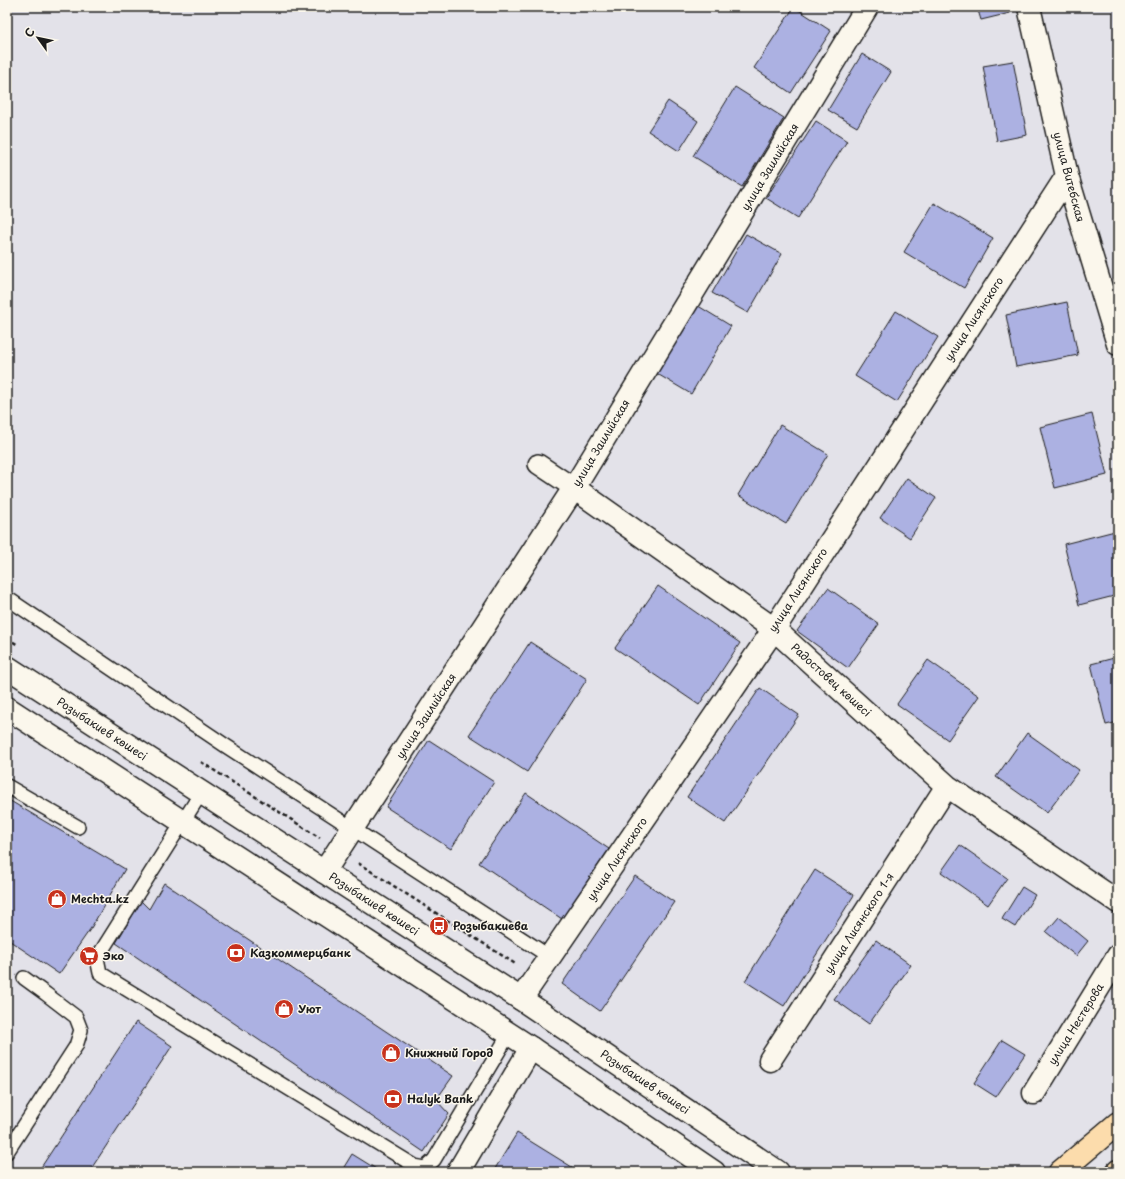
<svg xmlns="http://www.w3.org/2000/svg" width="1125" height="1179" font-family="'Playpen Sans',sans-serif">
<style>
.building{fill:#acb1e2;stroke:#1c1c1c}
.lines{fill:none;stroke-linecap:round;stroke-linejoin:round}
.service-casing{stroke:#1c1c1c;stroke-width:16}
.pedestrian-casing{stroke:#1c1c1c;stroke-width:22}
.minor-casing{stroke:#1c1c1c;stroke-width:25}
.secondary-casing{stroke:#1c1c1c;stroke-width:25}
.primary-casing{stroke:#1c1c1c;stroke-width:25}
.path{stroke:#1c1c1c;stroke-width:2.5;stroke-dasharray:4 3;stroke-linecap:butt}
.service{stroke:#fbf7ec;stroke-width:13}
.pedestrian{stroke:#fbf7ec;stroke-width:19}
.minor{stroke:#fbf7ec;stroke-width:22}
.secondary{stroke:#fbf7ec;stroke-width:22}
.primary{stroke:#fcdcac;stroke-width:22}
.labels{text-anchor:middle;stroke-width:3;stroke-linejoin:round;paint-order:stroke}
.street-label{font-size:11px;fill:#1c1c1c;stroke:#fbf7ec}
.poi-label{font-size:11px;font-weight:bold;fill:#1c1c1c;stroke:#fbf7ec;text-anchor:start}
</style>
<rect width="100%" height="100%" fill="#e3e2e9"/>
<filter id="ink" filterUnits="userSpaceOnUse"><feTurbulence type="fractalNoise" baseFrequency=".025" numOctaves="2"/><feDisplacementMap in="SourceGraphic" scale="8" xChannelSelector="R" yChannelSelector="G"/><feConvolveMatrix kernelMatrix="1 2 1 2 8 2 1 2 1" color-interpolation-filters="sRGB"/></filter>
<g filter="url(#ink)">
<!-- building -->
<path class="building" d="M794 7 831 31 791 93 754 68Z
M977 7H1009L1010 13 981 20Z
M862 54 891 72 857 127 828 110Z
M1013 61 1027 135 997 141 983 66Z
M735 87 784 118 742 187 693 156Z
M668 101 698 121 679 151 648 131Z
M816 121 847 141 798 218 766 198Z
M934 203 993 238 964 288 904 252Z
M746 234 782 254 748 313 712 293Z
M1067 302 1078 355 1016 367 1006 315Z
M695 304 731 326 691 394 654 372Z
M896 311 938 337 897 402 855 376Z
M1092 414 1107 475 1055 488 1040 427Z
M780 425 828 454 786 524 738 495Z
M907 478 936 498 910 538 880 518Z
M1115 531 1118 542V595L1079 605 1064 544Z
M658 586 740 643 699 705 615 648Z
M828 588 879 624 848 668 797 631Z
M530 642 587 679 527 772 469 735Z
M1118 657V722L1106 725 1091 664Z
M928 660 979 696 948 740 897 704Z
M760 688 799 715 725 823 687 797Z
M1027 733 1079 770 1047 813 996 777Z
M429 740 494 782 451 849 386 807Z
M526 793 609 849 562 919 479 863Z
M7 799 125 869 91 928 59 974 7 939Z
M960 845 1007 878 988 905 941 872Z
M815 870 854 895 784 1006 745 981Z
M635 876 674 902 600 1011 562 984Z
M164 883 453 1076 436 1100 449 1114 424 1152 116 943 141 901 149 909Z
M1022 887 1035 895 1015 927 1002 919Z
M1059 917 1088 941 1076 956 1046 932Z
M876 940 911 965 869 1024 834 999Z
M136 1022 172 1046 89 1172H38Z
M1002 1040 1025 1054 996 1097 974 1083Z
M517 1133 580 1172H493Z
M352 1154 381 1172H341Z"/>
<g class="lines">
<defs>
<path id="service" d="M7 598 226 746 550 957
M7 786 78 827
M201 793 97 958 100 973 415 1166 425 1168 434 1160 509 1034
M7 1152 76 1046 81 1030 76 1017 46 994 24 978"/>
<path id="pedestrian" d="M538 464 574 488"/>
<path id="minor" d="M1029 7 1067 176 1118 344
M574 488 774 629 947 786 1118 902
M324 872 574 488 867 7
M521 999 774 629 1067 176
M770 1060 947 786
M1034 1093 1118 956
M458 1172 531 1048"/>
<path id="secondary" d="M7 667 521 999 778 1172
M7 708 531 1048 714 1172"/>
<path id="primary" d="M1060 1172 1118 1123
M1117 1172 1118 1171"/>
</defs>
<!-- service casing -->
<use href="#service" class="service-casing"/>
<!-- pedestrian casing -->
<use href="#pedestrian" class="pedestrian-casing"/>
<!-- minor casing -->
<use href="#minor" class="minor-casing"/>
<!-- secondary casing -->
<use href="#secondary" class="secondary-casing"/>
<!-- primary casing -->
<use href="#primary" class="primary-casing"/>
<!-- path -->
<path class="path" d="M7 638 18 645
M201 762 320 838
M358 863 517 965"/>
<!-- service -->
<use href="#service" class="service"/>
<!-- pedestrian -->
<use href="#pedestrian" class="pedestrian"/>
<!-- minor -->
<use href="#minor" class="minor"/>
<!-- secondary -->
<use href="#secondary" class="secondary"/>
<!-- primary -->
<use href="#primary" class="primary"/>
</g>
</g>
<!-- icons -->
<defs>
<symbol id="shop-disc" viewBox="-11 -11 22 22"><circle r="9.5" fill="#c8321e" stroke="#fbf7ec"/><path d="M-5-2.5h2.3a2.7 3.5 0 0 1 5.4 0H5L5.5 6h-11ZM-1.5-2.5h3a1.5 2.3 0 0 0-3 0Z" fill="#fff"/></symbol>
<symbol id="bus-disc" viewBox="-11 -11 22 22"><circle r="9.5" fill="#c8321e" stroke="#fbf7ec"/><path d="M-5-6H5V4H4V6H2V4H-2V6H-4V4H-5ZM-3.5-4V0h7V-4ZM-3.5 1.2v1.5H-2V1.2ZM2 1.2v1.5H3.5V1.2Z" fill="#fff"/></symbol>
<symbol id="bank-disc" viewBox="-11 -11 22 22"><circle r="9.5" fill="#c8321e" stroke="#fbf7ec"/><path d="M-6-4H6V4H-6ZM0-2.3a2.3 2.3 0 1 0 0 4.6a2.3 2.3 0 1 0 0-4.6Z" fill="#fff"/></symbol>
<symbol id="supermarket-disc" viewBox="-11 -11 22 22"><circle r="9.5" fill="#c8321e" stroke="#fbf7ec"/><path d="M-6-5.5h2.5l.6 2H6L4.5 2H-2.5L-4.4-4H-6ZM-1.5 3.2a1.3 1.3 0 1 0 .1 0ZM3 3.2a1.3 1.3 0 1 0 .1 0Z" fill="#fff"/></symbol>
</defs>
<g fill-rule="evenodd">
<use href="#shop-disc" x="46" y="888" width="22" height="22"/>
<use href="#bus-disc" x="428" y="915" width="22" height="22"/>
<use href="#bank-disc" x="225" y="942" width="22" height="22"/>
<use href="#supermarket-disc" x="78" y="945" width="22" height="22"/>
<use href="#shop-disc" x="273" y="998" width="22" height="22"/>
<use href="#shop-disc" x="380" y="1042" width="22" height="22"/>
<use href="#bank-disc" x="382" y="1088" width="22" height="22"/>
</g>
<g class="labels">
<!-- street labels -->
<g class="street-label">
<text transform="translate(770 167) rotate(-59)" y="4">улица Заилийская</text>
<text transform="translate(1069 177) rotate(75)" y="4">улица Витебская</text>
<text transform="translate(974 319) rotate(-57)" y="4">улица Лисянского</text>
<text transform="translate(601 443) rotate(-59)" y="4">улица Заилийская</text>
<text transform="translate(798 590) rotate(-57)" y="4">улица Лисянского</text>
<text transform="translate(831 680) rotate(42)" y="4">Радостовец көшесі</text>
<text transform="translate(426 716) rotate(-57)" y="4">улица Заилийская</text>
<text transform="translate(102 729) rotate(33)" y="4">Розыбакиев көшесі</text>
<text transform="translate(617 859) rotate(-56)" y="4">улица Лисянского</text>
<text transform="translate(374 904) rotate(33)" y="4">Розыбакиев көшесі</text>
<text transform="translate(859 923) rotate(-57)" y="4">улица Лисянского 1-я</text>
<text transform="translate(1076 1024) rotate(-58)" y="4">улица Нестерова</text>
<text transform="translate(645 1082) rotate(34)" y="4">Розыбакиев көшесі</text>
</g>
<!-- poi labels -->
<g class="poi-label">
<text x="71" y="903">Mechta.kz</text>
<text x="453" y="930">Розыбакиева</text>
<text x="250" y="957">Казкоммерцбанк</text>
<text x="103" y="960">Эко</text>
<text x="298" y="1013">Уют</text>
<text x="405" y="1057">Книжный Город</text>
<text x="407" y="1103">Halyk Bank</text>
</g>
</g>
<!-- margin -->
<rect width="1125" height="1179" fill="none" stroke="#fbf7ec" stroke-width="24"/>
<rect x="12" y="12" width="1101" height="1155" fill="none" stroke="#1c1c1c" stroke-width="1.5" filter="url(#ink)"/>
<!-- north arrow -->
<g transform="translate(38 38) rotate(303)" stroke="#fbf7ec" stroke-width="3" paint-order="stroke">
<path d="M0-3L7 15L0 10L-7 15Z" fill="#1c1c1c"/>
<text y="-6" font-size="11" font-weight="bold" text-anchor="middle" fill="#1c1c1c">С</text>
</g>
</svg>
